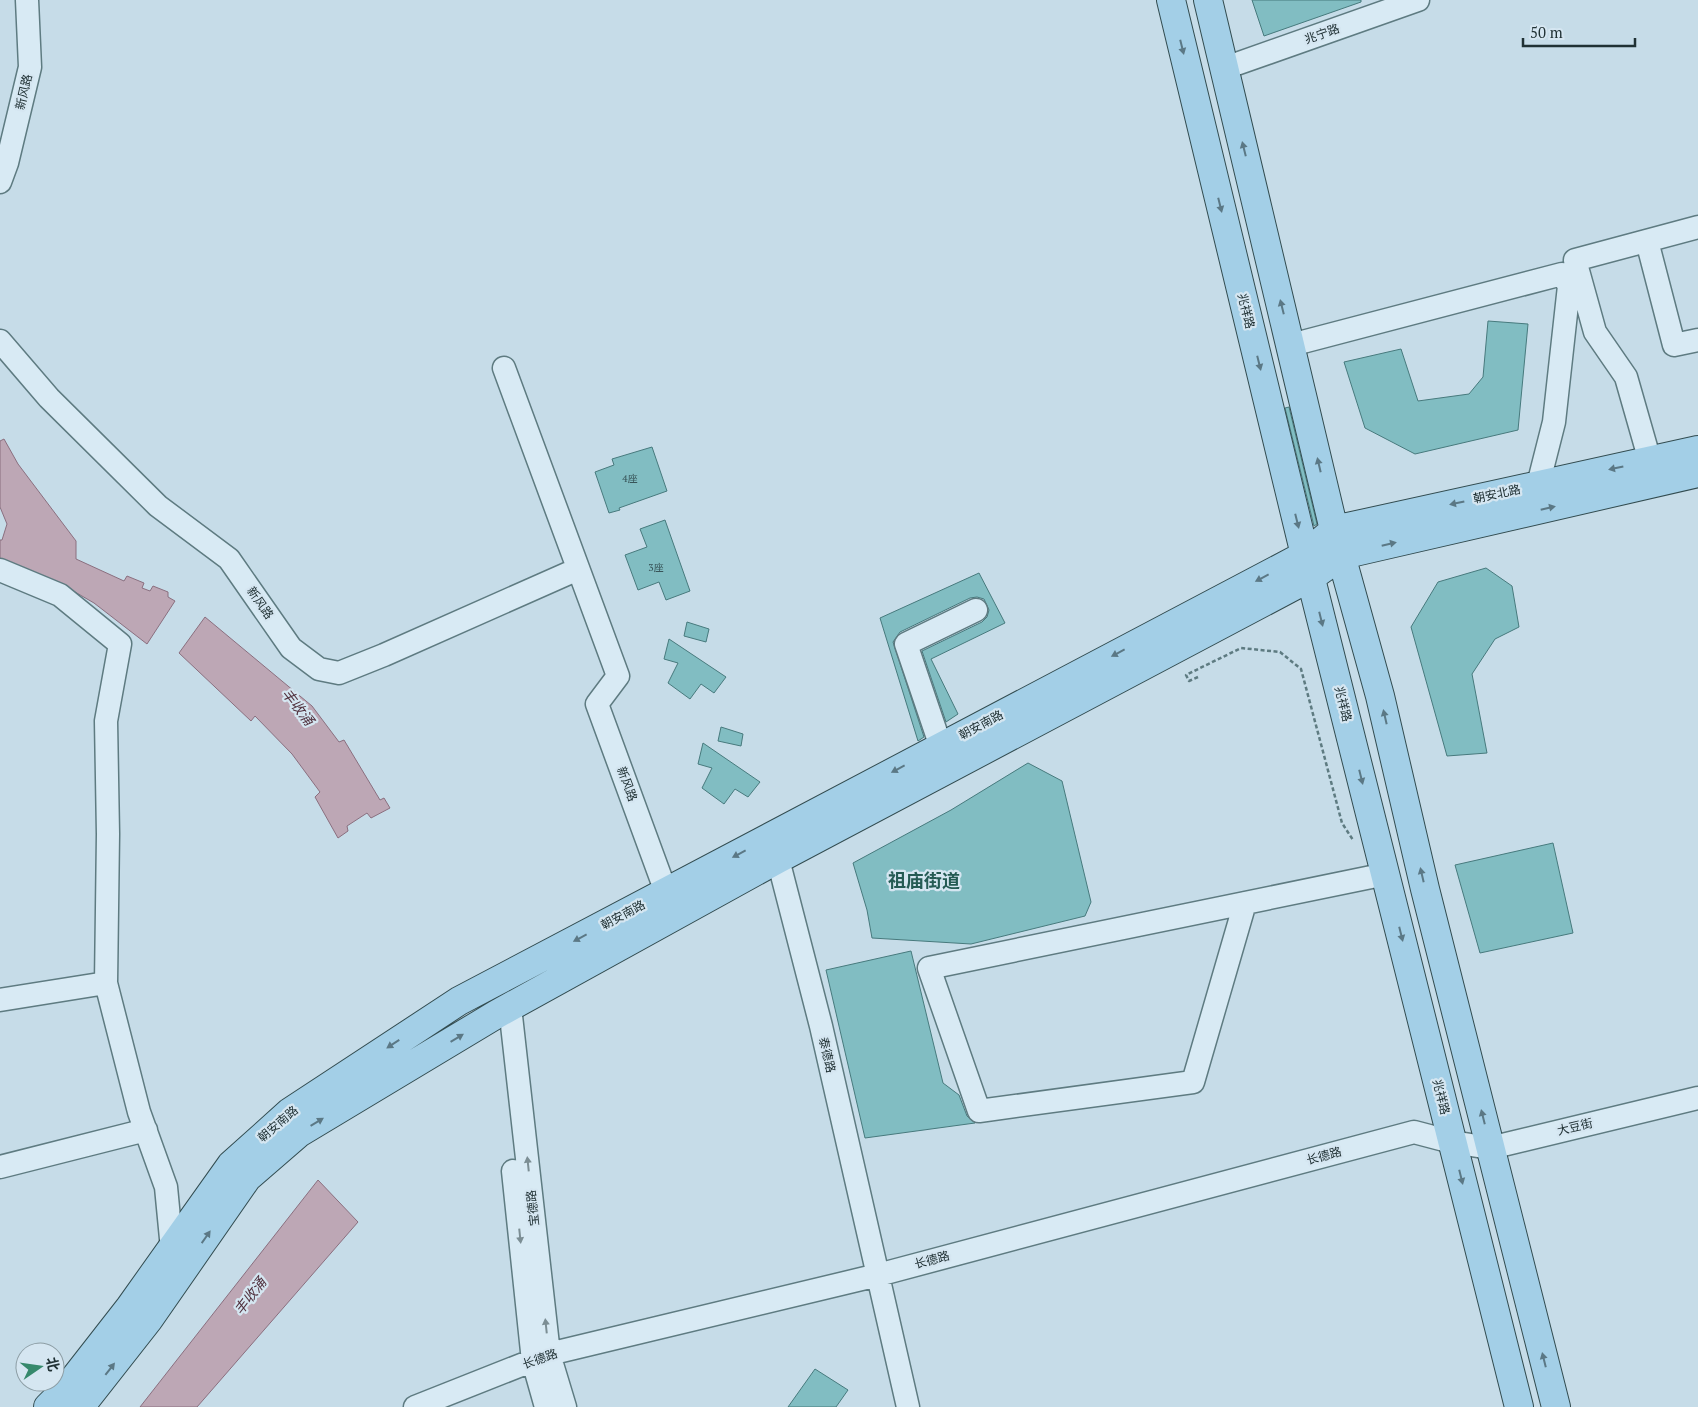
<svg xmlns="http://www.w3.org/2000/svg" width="1698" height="1407" font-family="'PT Serif','Noto Sans SC',serif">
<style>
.water{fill:#bda7b5;stroke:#8a6f7f}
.building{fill:#81bdc2;stroke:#477a7d}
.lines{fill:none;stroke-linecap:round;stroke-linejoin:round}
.minor-casing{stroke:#5e7b81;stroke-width:25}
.major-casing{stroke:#324c50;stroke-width:30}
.path{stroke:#5e7b81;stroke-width:2.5;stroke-dasharray:4 2.5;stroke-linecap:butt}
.minor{stroke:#d8eaf4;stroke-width:22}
.major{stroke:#a3cfe7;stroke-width:28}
.oneway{fill:#5b7885}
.oneway2{fill:#7c8e94}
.labels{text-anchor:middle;stroke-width:4.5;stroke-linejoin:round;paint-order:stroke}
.number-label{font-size:10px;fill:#385458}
.street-label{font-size:12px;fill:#203134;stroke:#d5e6f1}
.water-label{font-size:14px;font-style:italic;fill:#51313e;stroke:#d5e6f1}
.district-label{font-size:18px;font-weight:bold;fill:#255b54;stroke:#d5e6f1}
</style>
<rect width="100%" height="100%" fill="#c6dce8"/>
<!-- water -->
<path class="water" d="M4 439 18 464 76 541V559L124 581 127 576 144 583 142 588 150 591 153 586 168 592V597L175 601 147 644 94 603 63 585 0 562V540H2L7 524 0 507V441Z
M205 617 312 706 339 742 344 740 380 800 384 798 390 808 371 818 367 813 347 826 348 831 338 838 315 797 320 792 292 754 255 716 251 721 179 653Z
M318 1180 358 1222 197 1407H140Z"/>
<!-- building -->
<path class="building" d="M1252 0H1361V2L1264 36Z
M1488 321 1528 324 1518 430 1415 454 1365 428 1344 362 1401 349 1418 401 1469 394 1483 377Z
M1289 407 1317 524 1314 526 1285 408Z
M652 447 667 491 619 508 620 510 609 513 595 472 614 465 612 459Z
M665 520 690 591 666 600 659 582 638 590 625 555 647 547 640 529Z
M1486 568 1512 586 1519 627 1495 639 1472 674 1487 753 1447 756 1411 627 1438 582Z
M979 573 1005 623 931 659 958 714 946 722 922 651 982 622 987 617 989 610 984 599 977 597 970 598 900 632 893 642 924 737 918 741 880 618Z
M687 622 709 629 706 642 684 636Z
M669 639 726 677 714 693 701 684 690 699 668 683 678 663 664 659Z
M721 727 743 734 741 746 718 741Z
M703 743 760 782 748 797 735 789 724 804 702 788 712 768 698 764Z
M1028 763 1062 781 1091 902 1085 916 971 944 872 938 867 910 853 863 951 810Z
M1553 843 1573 933 1480 953 1455 865Z
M911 951 943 1083 959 1095 967 1116 975 1123 865 1138 826 970Z
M815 1369 848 1390 836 1407H788Z"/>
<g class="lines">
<defs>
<path id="minor" d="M1225 68 1418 0
M0 182 7 163 30 67 27 0
M1647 241 1674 345 1698 340
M0 341 49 398 158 506 229 559 291 648 319 669 339 673 384 655 578 569
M1291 345 1562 274 1569 286 1554 422 1538 485
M504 368 618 676 597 704 666 892
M1650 461 1626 377 1595 332 1575 260 1698 227
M0 570 60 595 120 644 106 721 108 834 106 983 139 1112 166 1187 172 1249
M941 747 906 644 976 610
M774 844 821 1026 908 1407
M1245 903 1193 1082 979 1111 929 968 1386 874
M0 1000 106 983
M510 1007 549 1354 565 1407
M0 1167 146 1130
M513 1171 533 1361 546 1407
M415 1407 549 1354 878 1275 1414 1132 1452 1142 1490 1148 1698 1098"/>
<path id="major" d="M1171 0 1305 555 1519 1407
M1208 0 1334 530 1380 696 1425 889 1556 1407
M48 1407 66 1389 130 1307 231 1165 290 1112 459 1001 1305 555 1334 530 1698 450
M80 1407 149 1319 247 1178 299 1133 497 1014 778 859 1311 577 1342 555 1698 473"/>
</defs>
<!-- minor casing -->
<use href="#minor" class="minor-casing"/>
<!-- major casing -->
<use href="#major" class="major-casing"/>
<!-- path -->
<path class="path" d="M1198 677 1189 681 1186 675 1241 648 1280 652 1301 669 1342 823 1353 840"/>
<!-- minor -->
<use href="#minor" class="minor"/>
<!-- major -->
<use href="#major" class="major"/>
</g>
<!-- one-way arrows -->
<defs><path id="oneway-solid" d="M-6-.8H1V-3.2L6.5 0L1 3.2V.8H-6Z" transform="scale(1.25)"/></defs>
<g class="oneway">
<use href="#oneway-solid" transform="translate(1182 47) rotate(76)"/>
<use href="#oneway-solid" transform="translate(1244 149) rotate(-104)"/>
<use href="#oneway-solid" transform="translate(1220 205) rotate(76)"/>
<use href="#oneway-solid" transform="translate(1282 307) rotate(-104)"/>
<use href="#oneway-solid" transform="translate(1259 363) rotate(76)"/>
<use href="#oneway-solid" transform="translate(1319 465) rotate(-103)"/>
<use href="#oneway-solid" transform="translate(1616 468) rotate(168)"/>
<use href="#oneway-solid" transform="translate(1457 503) rotate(168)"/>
<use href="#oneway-solid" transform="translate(1548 508) rotate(-13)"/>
<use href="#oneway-solid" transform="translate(1297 521) rotate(76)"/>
<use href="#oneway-solid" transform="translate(1389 544) rotate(-13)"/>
<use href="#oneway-solid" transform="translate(1262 578) rotate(152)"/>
<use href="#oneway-solid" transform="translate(1321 619) rotate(76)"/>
<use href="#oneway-solid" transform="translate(1118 653) rotate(152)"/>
<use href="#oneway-solid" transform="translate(1385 717) rotate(-103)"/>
<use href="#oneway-solid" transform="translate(898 769) rotate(152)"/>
<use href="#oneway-solid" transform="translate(1361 777) rotate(76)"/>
<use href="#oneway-solid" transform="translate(739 854) rotate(152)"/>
<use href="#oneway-solid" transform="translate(1422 875) rotate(-103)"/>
<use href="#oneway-solid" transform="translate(1401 934) rotate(76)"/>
<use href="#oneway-solid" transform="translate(580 938) rotate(152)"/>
<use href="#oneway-solid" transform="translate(457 1038) rotate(-31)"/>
<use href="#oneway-solid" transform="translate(393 1044) rotate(147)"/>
<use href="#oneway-solid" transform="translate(1483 1117) rotate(-104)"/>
<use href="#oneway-solid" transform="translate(317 1122) rotate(-31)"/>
<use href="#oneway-solid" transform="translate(1461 1177) rotate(76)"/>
<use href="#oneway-solid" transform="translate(206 1237) rotate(-55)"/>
<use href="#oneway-solid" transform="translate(1544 1360) rotate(-104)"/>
<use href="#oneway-solid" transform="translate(110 1369) rotate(-52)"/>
</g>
<g class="oneway2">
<use href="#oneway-solid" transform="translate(528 1164) rotate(-96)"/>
<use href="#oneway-solid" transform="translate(520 1236) rotate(84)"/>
<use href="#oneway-solid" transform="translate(546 1326) rotate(-96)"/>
</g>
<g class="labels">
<!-- number labels -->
<g class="number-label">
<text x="630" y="482">4座</text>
<text x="656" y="571">3座</text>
</g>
<!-- street labels -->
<g class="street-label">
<text transform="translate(1322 34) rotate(-19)" y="4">兆宁路</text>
<text transform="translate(24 92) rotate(-77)" y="4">新风路</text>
<text transform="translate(1246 311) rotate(76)" y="4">兆祥路</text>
<text transform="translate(1497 494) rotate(-12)" y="4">朝安北路</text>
<text transform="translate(260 603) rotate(55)" y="4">新风路</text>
<text transform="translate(1343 704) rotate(76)" y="4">兆祥路</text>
<text transform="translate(981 725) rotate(-28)" y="4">朝安南路</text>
<text transform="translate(627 784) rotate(70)" y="4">新风路</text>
<text transform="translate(623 915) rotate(-28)" y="4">朝安南路</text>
<text transform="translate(827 1055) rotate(77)" y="4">泰德路</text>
<text transform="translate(1441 1097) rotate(76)" y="4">兆祥路</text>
<text transform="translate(278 1124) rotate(-40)" y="4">朝安南路</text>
<text transform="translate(1575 1127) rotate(-13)" y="4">大豆街</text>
<text transform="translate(1324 1156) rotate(-15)" y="4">长德路</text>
<text transform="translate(533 1208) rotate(-96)" y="4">宝德路</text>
<text transform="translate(932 1260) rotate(-15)" y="4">长德路</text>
<text transform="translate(540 1359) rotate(-19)" y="4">长德路</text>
</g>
<!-- water labels -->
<g class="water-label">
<text transform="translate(298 707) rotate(52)" y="5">丰收涌</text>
<text transform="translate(250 1296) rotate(-52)" y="5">丰收涌</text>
</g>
<!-- district labels -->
<g class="district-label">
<text x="924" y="887">祖庙街道</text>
</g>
</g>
<!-- north arrow -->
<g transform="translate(40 1367) rotate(77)"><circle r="24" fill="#d5e6f1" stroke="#8d9ea5"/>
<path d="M0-4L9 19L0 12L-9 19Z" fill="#36896c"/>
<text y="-8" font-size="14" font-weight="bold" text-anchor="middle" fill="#203134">北</text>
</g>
<!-- scale -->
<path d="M1523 38v8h112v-8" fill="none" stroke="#203134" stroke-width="2.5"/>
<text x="1530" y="38" font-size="15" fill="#203134" stroke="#d5e6f1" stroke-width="4" paint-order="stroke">50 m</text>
</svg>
